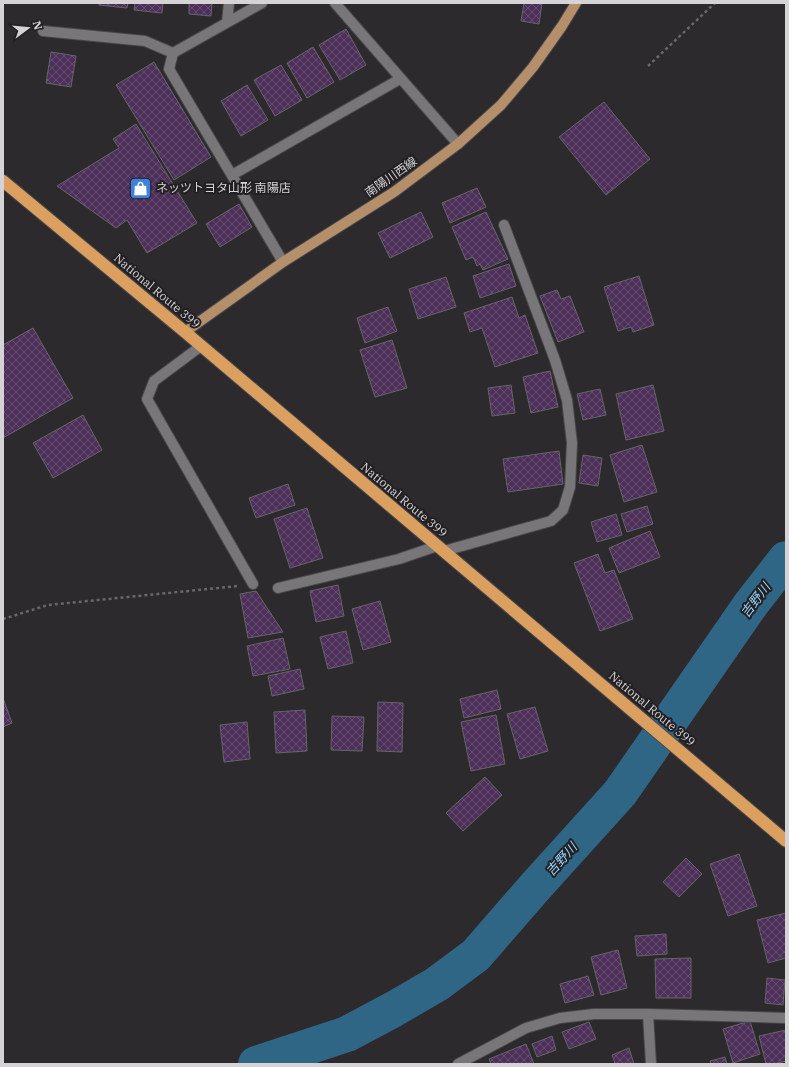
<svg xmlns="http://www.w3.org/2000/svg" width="789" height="1067" font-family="'IBM Plex Serif','Noto Sans JP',serif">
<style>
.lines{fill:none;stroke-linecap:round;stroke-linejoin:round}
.river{stroke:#306685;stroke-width:36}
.building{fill:url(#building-cross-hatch);stroke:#666468}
.minor-casing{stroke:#4a484c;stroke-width:12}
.major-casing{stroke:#4a484c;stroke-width:12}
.highway-casing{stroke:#4a484c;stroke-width:14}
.path{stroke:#69676a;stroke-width:2.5;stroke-dasharray:3 3;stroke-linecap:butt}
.minor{stroke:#79767a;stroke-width:10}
.major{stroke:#b48f6a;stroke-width:10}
.highway{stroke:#dba060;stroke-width:12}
.labels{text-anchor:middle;stroke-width:4;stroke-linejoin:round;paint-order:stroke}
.street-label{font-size:12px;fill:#d5d3d6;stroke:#222023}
.poi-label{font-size:12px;fill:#d5d3d6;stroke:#222023;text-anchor:start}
.water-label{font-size:13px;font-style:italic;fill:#96d5fd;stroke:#222023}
</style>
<defs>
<pattern id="building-cross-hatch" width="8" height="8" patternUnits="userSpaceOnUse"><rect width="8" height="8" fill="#4c3059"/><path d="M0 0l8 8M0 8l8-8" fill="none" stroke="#654d70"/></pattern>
</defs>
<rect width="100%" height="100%" fill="#2c2a2d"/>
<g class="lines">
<!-- river -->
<path class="river" d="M256 1064 347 1034 394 1009 437 984 476 955 535 887 620 793 751 604 786 559"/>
</g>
<!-- building -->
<path class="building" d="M99 3H128L127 8 99 5Z
M135 3H163L162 13 134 10Z
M189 3H212L211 16 189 14Z
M524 3H542L539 24 521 21Z
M346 29 366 65 340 80 319 45Z
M313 47 334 82 307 98 287 63Z
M51 52 76 56 71 87 46 83Z
M154 62 211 157 174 180 116 85Z
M281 65 302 100 275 116 254 80Z
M247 85 268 120 241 136 221 101Z
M604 102 650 159 606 195 559 137Z
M136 124 197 223 147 253 127 220 116 228 57 186 119 148 113 139Z
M477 188 486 207 450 223 442 203Z
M239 204 252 227 220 247 206 224Z
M421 212 433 237 390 258 378 233Z
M486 212 508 259 483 270 480 264 477 266 473 257 466 260 452 227Z
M509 264 516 286 480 298 473 276Z
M639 276 654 325 633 332 631 327 618 331 604 287Z
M446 277 456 307 418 319 409 289Z
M557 290 561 299 570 296 584 332 558 342 540 296Z
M512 297 519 318 525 315 538 353 495 367 482 328 470 332 464 313Z
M388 307 397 331 365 343 357 318Z
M33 328 73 398 3 438V345Z
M392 340 407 388 375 397 360 350Z
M550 371 558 407 531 413 523 377Z
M511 385 515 413 492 416 488 388Z
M653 385 664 431 626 440 616 394Z
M600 389 606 415 583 420 577 394Z
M83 415 102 450 53 478 33 443Z
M642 445 657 492 624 502 610 455Z
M559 451 563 484 508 492 503 459Z
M583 455 602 458 598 486 579 483Z
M288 484 295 505 256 518 249 498Z
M647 506 653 524 627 532 621 514Z
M307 508 323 558 290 568 274 519Z
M616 514 622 535 597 542 591 522Z
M650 531 660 557 619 573 609 548Z
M598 554 605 573 614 570 633 619 600 631 574 563Z
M338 585 344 616 316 622 310 591Z
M256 591 283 632 248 638 240 594Z
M380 601 391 642 363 650 352 609Z
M346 631 353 663 328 669 320 637Z
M283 638 290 669 253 676 247 646Z
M300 669 304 689 272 696 268 676Z
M497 690 501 709 464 718 460 699Z
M3 698 12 723 3 727Z
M378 702 403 703 402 752 377 751Z
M535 707 548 751 520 759 507 714Z
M305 710 307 751 276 753 274 712Z
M496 715 505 764 471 771 461 722Z
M332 716 364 717 362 751 331 750Z
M247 722 250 759 224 762 220 725Z
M485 777 502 795 463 831 446 813Z
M739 854 757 906 728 916 710 864Z
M686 858 702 874 679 897 663 882Z
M786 913V958L768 963 757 920Z
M666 934 667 954 637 956 635 936Z
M618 950 627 988 601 995 591 957Z
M691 958V998H656L655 959Z
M588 976 594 995 565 1003 560 984Z
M767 978 785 980 783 1005 765 1003Z
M750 1021 760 1054 733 1063 723 1029Z
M589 1022 596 1039 569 1049 562 1032Z
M786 1030V1061L774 1064H766L759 1036Z
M552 1036 556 1050 537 1057 532 1044Z
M526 1044 534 1064H491L489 1059Z
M629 1048 634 1064H613L615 1063 612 1055Z
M725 1057 727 1064H711L710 1061Z"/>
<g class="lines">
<defs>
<path id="minor" d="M262 3 173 53 169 69 283 262
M335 3 458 144
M227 22 229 3
M43 31 145 41 173 53
M232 175 400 79
M201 346 154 381 147 399 253 584
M444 551 551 521 563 510 570 487 572 443 567 400 555 360 504 225
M278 588 399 559 437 546
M648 1014 651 1064
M458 1064 526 1028 560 1018 594 1014H648L786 1018"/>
<path id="major" d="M185 332 283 262 394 192 458 144 501 105 533 67 562 26 576 3"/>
<path id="highway" d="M3 181 185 332 786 841"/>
</defs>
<!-- minor casing -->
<use href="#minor" class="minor-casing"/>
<!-- major casing -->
<use href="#major" class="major-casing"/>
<!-- highway casing -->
<use href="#highway" class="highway-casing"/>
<!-- path -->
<path class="path" d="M648 66 715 3
M3 619 48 605 238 586"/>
<!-- minor -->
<use href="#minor" class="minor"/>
<!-- major -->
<use href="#major" class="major"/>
<!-- highway -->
<use href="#highway" class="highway"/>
</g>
<!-- icons -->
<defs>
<symbol id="shop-square" viewBox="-11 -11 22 22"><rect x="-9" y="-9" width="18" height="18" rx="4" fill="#3f7fe0" stroke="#222023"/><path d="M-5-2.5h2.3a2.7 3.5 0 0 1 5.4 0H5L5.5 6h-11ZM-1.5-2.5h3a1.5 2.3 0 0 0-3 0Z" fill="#fff"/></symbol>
</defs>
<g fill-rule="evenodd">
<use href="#shop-square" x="128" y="176" width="25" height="25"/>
</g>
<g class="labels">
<!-- street labels -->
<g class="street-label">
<text transform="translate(391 177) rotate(-35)" y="4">南陽川西線</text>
<text transform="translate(157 291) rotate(40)" y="4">National Route 399</text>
<text transform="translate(404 500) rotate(40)" y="4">National Route 399</text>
<text transform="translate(652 709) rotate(40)" y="4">National Route 399</text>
</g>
<!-- poi labels -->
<g class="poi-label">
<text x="156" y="192">ネッツトヨタ山形 南陽店</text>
</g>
<!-- water labels -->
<g class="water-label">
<text transform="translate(755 600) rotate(-53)" y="5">吉野川</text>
<text transform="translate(561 859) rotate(-48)" y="5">吉野川</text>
</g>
</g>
<!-- border -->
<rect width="789" height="1067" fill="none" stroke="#d5d3d6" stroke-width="8"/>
<!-- north arrow -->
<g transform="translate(28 28) rotate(74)" stroke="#222023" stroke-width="3" paint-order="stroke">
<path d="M0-3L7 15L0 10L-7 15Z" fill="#d5d3d6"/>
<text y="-6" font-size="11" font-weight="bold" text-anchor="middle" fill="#d5d3d6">N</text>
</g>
</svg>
